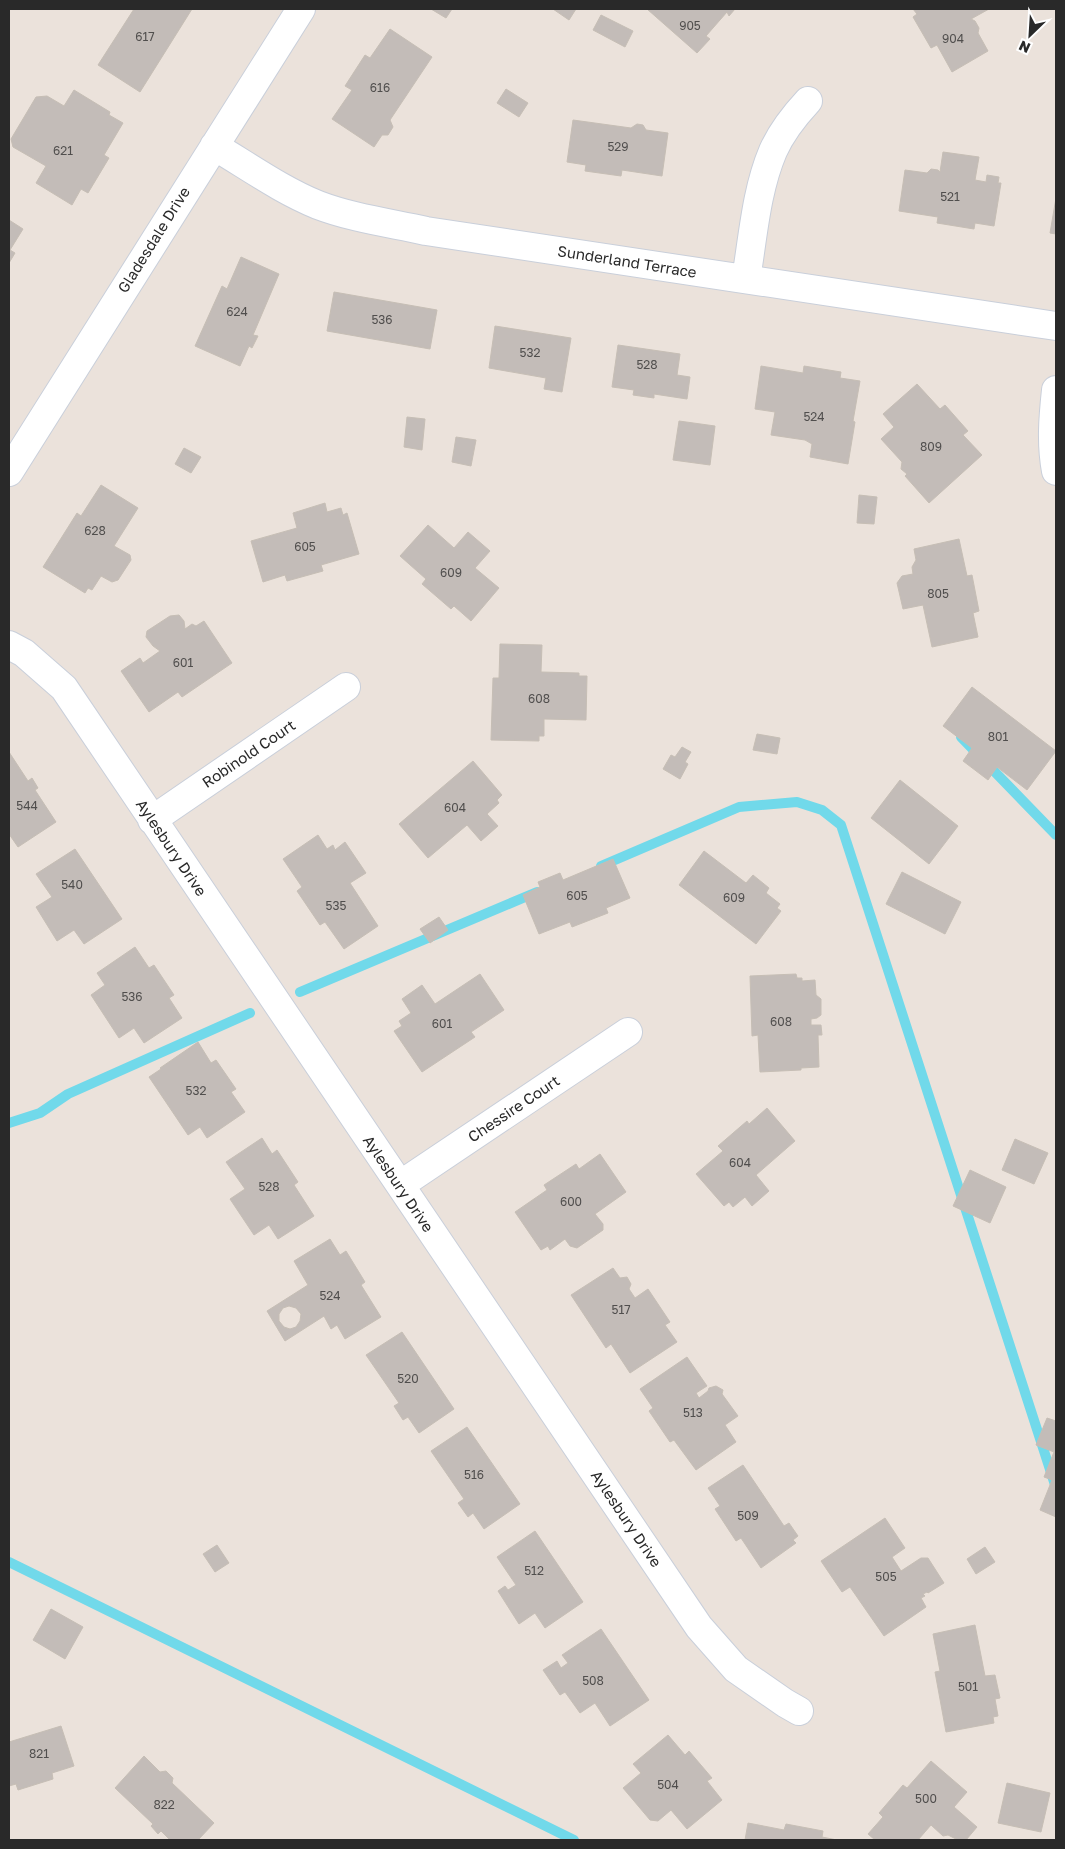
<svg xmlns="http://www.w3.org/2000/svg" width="1065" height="1849" font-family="'Golos Text',sans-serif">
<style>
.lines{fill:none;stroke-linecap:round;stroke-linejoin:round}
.stream{stroke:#71d9ea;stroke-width:10}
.building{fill:#c3bcb8;stroke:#c6beb5;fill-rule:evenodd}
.minor-casing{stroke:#c9cfda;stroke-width:30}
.minor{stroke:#fff;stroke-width:28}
.labels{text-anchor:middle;stroke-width:4.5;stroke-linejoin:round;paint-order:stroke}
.number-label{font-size:12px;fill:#504e4d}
.street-label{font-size:15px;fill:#292929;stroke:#fff}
</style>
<rect width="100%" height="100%" fill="#ebe2db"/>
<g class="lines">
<!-- stream -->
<path class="stream" d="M961 737 1056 835
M601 866 739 807 797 802 822 810 841 825 1056 1488
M300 992 537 892
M9 1123 40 1113 68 1094 250 1013
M9 1562 574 1840"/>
</g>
<!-- building -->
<path class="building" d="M134 9H192L140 92 98 65Z
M431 9H452L446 18Z
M553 9H576L569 20Z
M647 9H735L729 16 727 12 706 36 710 39 697 53Z
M913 9H989L971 19 975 21 979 28 978 33 988 51 952 72 937 45 931 48 913 17 917 14Z
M601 15 633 31 625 47 593 30Z
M390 29 432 57 390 120 393 127 388 135H382L374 147 332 119 352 90 345 86 365 55 370 58Z
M506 89 528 103 519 117 497 103Z
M74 90 110 112 109 115 123 123 104 155 109 158 88 193 81 189 72 205 36 183 46 166 13 147 11 139 36 97 47 96 64 106Z
M573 120 631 128 637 124 643 125 646 130 668 133 662 176 622 170 621 176 585 171 586 165 567 162Z
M943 152 979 157 975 180 986 182 987 175 999 177 998 183H1001L994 226 975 223 974 229 937 223 938 217 899 211 905 170 927 173 931 169 938 170 940 172Z
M1056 198V234L1050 233Z
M9 220 23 229 10 250 15 253 9 263Z
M241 257 279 274 253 335 258 336 252 348 249 346 240 366 195 346 222 286 227 289Z
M334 292 437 310 430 349 327 331Z
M495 326 571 338 562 392 544 389 546 378 489 368Z
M618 345 680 354 677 375 690 377 687 399 654 394V398L633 395 634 390 612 387Z
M761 366 803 373 804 366 841 372 840 378 860 381 853 421 855 422 848 464 810 457 812 444 805 440 771 435 775 412 755 409Z
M917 384 940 409 945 405 968 431 963 435 982 455 929 503 905 476 907 474 901 469 902 462 881 439 894 427 883 414Z
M407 417 425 419 422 450 404 447Z
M679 421 715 426 710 465 673 460Z
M456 437 476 440 471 466 452 462Z
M184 448 201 457 191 473 175 464Z
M101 485 138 508 114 546 130 555 131 560 118 580 112 582 101 576 92 590 88 588 85 593 43 567 77 513 81 516Z
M859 495 877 497 874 524 857 523Z
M325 503 327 512 341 508 343 515 347 513 359 554 321 565 323 571 287 581 285 575 263 582 251 541 297 528 293 513Z
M428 525 454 548 468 532 490 551 475 568 499 588 471 621 454 606 451 609 422 584 426 579 400 556Z
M959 539 967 576 972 575 979 611 973 613 978 637 932 647 923 605 903 609 897 583 902 576 913 574 912 567 916 560 914 549Z
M179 615 184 621 185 629 192 624 196 626 204 621 232 663 182 697 178 692 149 712 121 671 140 658 143 663 160 651 153 646 146 637 147 631 170 616Z
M500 644 542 645 541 672 579 673V676H587L586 720 544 719V736H539V741L491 740 493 678H499Z
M972 687 1056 751 1027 790 997 767 988 780 963 761 972 748 943 726Z
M757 734 780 738 777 754 753 750Z
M682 747 691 752 685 762 688 764 680 779 663 769 671 755 675 757Z
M9 752 28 781 32 778 38 788 35 790 56 822 18 847 9 834Z
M473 761 502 795 497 800 499 803 487 814 498 826 481 841 467 825 428 858 399 824Z
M900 780 958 826 929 864 871 818Z
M318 835 327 849 333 845 335 850 345 842 366 873 350 883 378 926 344 949 325 922 320 925 297 891 302 887 283 859Z
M75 849 122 919 84 944 74 930 57 941 36 907 52 897 36 874Z
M704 851 746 883 753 875 769 888 766 893 780 904 777 908 781 911 756 944 679 885Z
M613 859 630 898 606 908 608 913 572 927 570 922 539 934 523 895 540 887 538 882 560 873 563 880Z
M902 872 961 902 945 934 886 904Z
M439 917 448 930 430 943 420 929Z
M135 947 149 968 154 965 174 995 169 998 182 1018 144 1043 134 1028 119 1038 91 995 105 985 97 973Z
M480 974 504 1010 471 1032 475 1037 422 1072 394 1031 402 1026 399 1021 411 1013 402 999 422 985 435 1004Z
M796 974 797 978H802V981L815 980 816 995 821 999V1015L817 1018 811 1019V1025H821L822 1035H818L819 1067 801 1068V1070L760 1072 758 1035 752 1036 750 976Z
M198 1042 211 1063 216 1060 236 1089 231 1092 245 1112 207 1138 200 1127 188 1135 149 1077 161 1069 160 1068Z
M767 1108 795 1141 756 1175 769 1191 752 1206 745 1197 733 1207 729 1202 724 1206 696 1174 723 1151 718 1146 747 1121 749 1124Z
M262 1138 272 1154 277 1150 298 1182 294 1185 314 1216 278 1239 269 1225 254 1235 230 1199 245 1189 226 1162Z
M1015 1139 1048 1153 1034 1184 1002 1170Z
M600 1154 626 1192 595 1214 603 1224V1230L577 1248 570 1246 565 1239 550 1250 548 1246 541 1250 515 1212 547 1190 544 1185 576 1164 579 1169Z
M970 1170 1006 1187 990 1223 953 1206Z
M330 1239 340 1255 346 1251 365 1282 361 1285 381 1317 345 1339 337 1325 331 1329 324 1316 285 1341 267 1311 308 1285 294 1261ZM289 1306 296 1308 301 1314 300 1321 296 1327 290 1329 284 1327 279 1321V1314L283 1308Z
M613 1268 620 1278 627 1277 631 1284 629 1289 635 1298 648 1289 670 1322 665 1325 677 1342 630 1373 611 1344 606 1348 571 1295Z
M402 1332 454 1409 419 1433 408 1417 403 1420 394 1406 399 1403 366 1355Z
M687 1357 707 1386 696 1393 699 1398 708 1391 709 1388 716 1386 723 1390 722 1394 738 1416 725 1425 736 1442 696 1470 674 1440 670 1442 649 1411 653 1408 640 1389Z
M1047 1418 1056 1421V1517L1040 1510 1052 1480 1044 1477 1054 1452 1036 1445Z
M467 1427 520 1504 484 1529 473 1513 468 1517 458 1503 464 1499 431 1451Z
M743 1465 784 1526 789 1523 798 1536 793 1540 796 1543 761 1568 741 1538 736 1541 715 1509 720 1506 708 1488Z
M885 1518 905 1548 892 1557 901 1571 921 1558H928L944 1583 928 1593 927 1592 923 1594 925 1596 921 1598 926 1607 884 1636 850 1587 842 1592 821 1561Z
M535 1531 583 1602 545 1628 535 1613 519 1624 498 1591 505 1586 508 1590 516 1585 497 1557Z
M217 1545 229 1563 215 1572 203 1554Z
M985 1547 995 1562 976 1574 967 1559Z
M51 1609 83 1627 65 1659 33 1640Z
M975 1625 985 1676 995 1675 1000 1698 995 1699 998 1716 993 1717 994 1723 946 1732 935 1672 940 1671 933 1634Z
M601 1629 649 1700 610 1726 595 1703 580 1713 565 1692 560 1695 543 1670 557 1661 561 1668 568 1663 562 1655Z
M61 1726 74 1766 52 1773 53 1779 18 1790 16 1784 9 1786V1742Z
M668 1735 685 1755 689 1751 712 1778 707 1781 722 1800 687 1829 671 1810 658 1821 650 1820 623 1788 641 1773 633 1764Z
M144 1756 160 1772 166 1771 173 1778 172 1783 214 1823 198 1840H170L161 1831 158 1834 151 1826 153 1824 115 1788Z
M931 1761 967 1792 954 1807 977 1827 966 1840H958L948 1835 943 1836 931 1825 918 1840H875L868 1834 883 1817 879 1813 903 1785 907 1788Z
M1007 1783 1050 1793 1041 1832 998 1823Z
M748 1823 784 1830 786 1824 823 1831 822 1837 837 1840H745Z"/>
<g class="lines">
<defs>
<path id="minor" d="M214 146C248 166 281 190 318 205 352 218 390 223 426 231L1056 326
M746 279C753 237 756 191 773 151 781 133 795 115 808 101
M1056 390C1053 418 1051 444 1056 471
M9 472 301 9
M9 645 24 653 64 688 699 1627 736 1669 785 1703 799 1711
M152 820 346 687
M400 1185 628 1032"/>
</defs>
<!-- minor casing -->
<use href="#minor" class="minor-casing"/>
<!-- minor -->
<use href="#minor" class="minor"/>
</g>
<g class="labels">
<!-- number labels -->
<g class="number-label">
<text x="690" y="30">905</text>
<text x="145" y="41">617</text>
<text x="953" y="43">904</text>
<text x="380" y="92">616</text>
<text x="618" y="151">529</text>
<text x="63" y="155">621</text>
<text x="950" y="201">521</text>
<text x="237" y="316">624</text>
<text x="382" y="324">536</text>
<text x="530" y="357">532</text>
<text x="647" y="369">528</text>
<text x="814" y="421">524</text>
<text x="931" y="451">809</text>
<text x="95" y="535">628</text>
<text x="305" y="551">605</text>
<text x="451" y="577">609</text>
<text x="938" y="598">805</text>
<text x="183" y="667">601</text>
<text x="539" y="703">608</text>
<text x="998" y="741">801</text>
<text x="27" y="810">544</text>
<text x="455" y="812">604</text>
<text x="72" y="889">540</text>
<text x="577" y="900">605</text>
<text x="734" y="902">609</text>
<text x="336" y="910">535</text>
<text x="132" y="1001">536</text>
<text x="781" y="1026">608</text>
<text x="442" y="1028">601</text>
<text x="196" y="1095">532</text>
<text x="740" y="1167">604</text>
<text x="269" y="1191">528</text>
<text x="571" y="1206">600</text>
<text x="330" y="1300">524</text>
<text x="621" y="1314">517</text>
<text x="408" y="1383">520</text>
<text x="693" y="1417">513</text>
<text x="474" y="1479">516</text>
<text x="748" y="1520">509</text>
<text x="534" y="1575">512</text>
<text x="886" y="1581">505</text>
<text x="593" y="1685">508</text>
<text x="968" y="1691">501</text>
<text x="39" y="1758">821</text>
<text x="668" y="1789">504</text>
<text x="926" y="1803">500</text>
<text x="164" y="1809">822</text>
</g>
<!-- street labels -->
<g class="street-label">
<text transform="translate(154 240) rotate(-58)" y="5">Gladesdale Drive</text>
<text transform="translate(627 262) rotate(9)" y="5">Sunderland Terrace</text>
<text transform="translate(249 754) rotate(-34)" y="5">Robinold Court</text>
<text transform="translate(171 848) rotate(56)" y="5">Aylesbury Drive</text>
<text transform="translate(514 1109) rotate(-34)" y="5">Chessire Court</text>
<text transform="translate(398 1184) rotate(56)" y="5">Aylesbury Drive</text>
<text transform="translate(626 1519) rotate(56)" y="5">Aylesbury Drive</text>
</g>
</g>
<!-- border -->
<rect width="1065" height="1849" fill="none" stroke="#292929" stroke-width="20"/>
<!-- north arrow -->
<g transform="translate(1030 35) rotate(205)" stroke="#ffffff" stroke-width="4" paint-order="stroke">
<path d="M0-4L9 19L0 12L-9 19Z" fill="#292929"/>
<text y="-8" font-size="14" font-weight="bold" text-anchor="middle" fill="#292929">N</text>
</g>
</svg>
